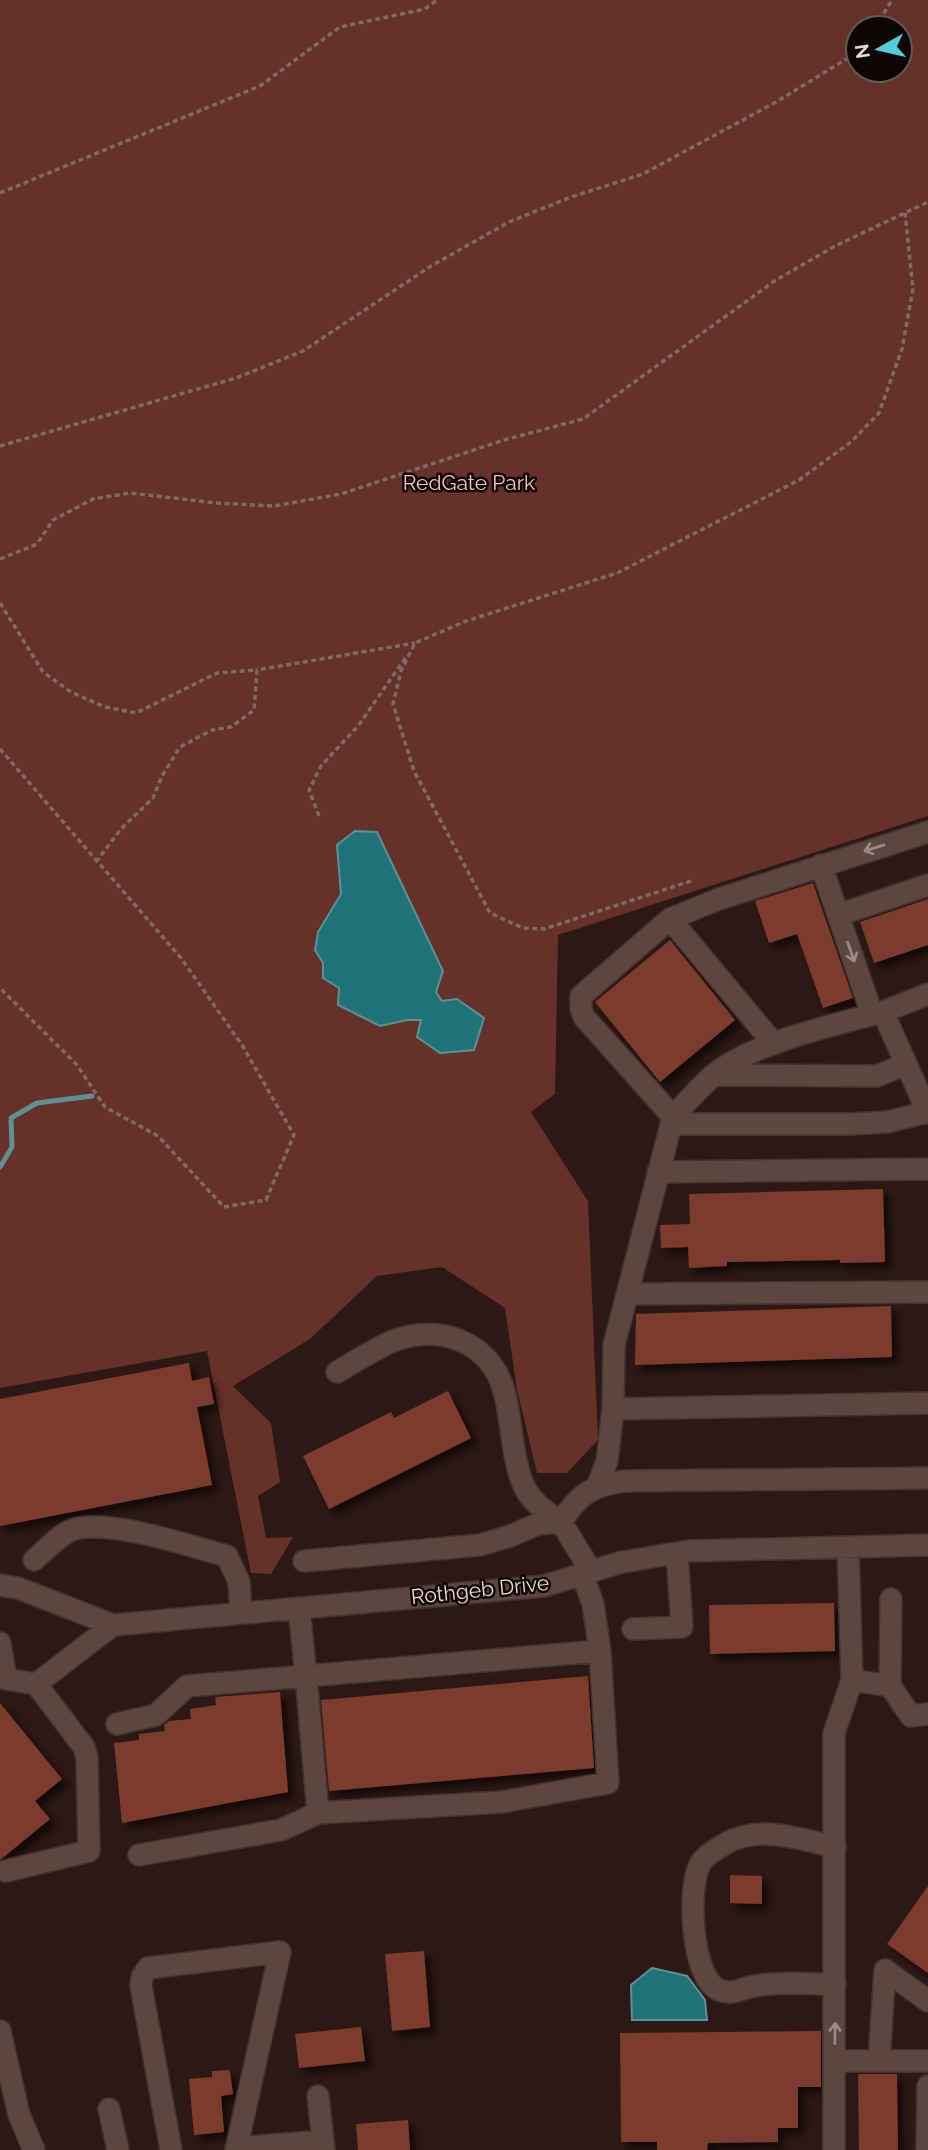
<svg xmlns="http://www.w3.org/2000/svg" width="928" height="2150" font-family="Raleway,sans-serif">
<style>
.green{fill:#653128;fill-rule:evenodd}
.water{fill:#207279;stroke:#5c9195;stroke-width:2}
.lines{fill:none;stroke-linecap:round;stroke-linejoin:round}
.stream{stroke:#5c9195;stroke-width:5}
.building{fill:#7d3a2e;filter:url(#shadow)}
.minor-casing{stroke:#423231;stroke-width:24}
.path{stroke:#7d6b68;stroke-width:3.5;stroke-dasharray:5 3.5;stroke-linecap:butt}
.minor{stroke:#5d4540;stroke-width:21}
.oneway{stroke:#9c8884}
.labels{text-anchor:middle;stroke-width:5;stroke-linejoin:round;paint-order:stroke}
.park-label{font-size:21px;fill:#f2c7bf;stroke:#0e0605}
.street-label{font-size:21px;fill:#e8d9d6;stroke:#0e0605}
</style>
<defs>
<filter id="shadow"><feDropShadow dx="6" dy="6" stdDeviation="3.5" flood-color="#0009"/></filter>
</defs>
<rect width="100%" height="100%" fill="#2c1814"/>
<!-- green -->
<path class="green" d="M0 0H928V816L558 935 555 1094 531 1112 588 1201 598 1440 567 1473H537L517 1390 505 1308 442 1267 377 1276 310 1339 233 1386 271 1423 280 1482 258 1496 266 1538 293 1537 271 1574 251 1573 207 1351 0 1388ZM858 28H900V70H858Z"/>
<!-- water -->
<path class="water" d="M355 831 377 832 443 971 436 992 442 1001 457 999 484 1018 474 1050 440 1053 417 1037 421 1020H407L380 1026 338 1005 339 988 323 978V963L315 950 318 932 341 894 337 845Z
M652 1968 687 1976 705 2000 707 2020H632L631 1985Z"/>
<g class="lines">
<!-- stream -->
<path class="stream" d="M0 1167 12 1147 11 1118 37 1103 92 1096"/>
</g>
<!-- building -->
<path class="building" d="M813 883 853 998 823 1008 797 934 769 943 755 901Z
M928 899V945L874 963 860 922Z
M670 940 735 1020 660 1082 595 1002Z
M883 1189 885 1262 840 1263V1260L727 1262V1266L689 1268 688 1247 661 1248 660 1225 690 1224 689 1194Z
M891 1306 892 1357 635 1365 636 1314Z
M189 1363 192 1381 209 1377 214 1404 197 1407 212 1485 0 1526V1399Z
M448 1391 471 1438 329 1509 303 1456 391 1412 394 1418Z
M834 1603 835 1651 710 1654 709 1605Z
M588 1676 594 1768 329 1791 321 1700Z
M280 1692 288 1792 122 1823 114 1743 139 1740V1734L165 1731 164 1725 169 1721 191 1719 190 1709 216 1705 215 1697Z
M0 1703 62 1779 35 1801 50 1819 0 1860Z
M730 1875 762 1876V1904L730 1903Z
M928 1886V1973L887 1944Z
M424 1951 430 2027 392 2031 385 1954Z
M361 2027 365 2061 299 2068 295 2034Z
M821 2031V2087H798V2128H778V2142L708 2143 707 2150H657V2142H621L620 2033Z
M228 2070 230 2071 233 2094 221 2096 224 2132 194 2135 189 2079 212 2077V2071Z
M858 2074H897L898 2150H859Z
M408 2120 410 2150H358L356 2124Z"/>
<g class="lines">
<defs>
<path id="minor" d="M821 865 872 1014
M838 915 928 885
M670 919 719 899 928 832
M883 1012 928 994
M715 1075 877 1076 906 1064
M673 1117 584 1017 581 1009V996L670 919 774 1044
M671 1124H851L887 1122 928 1112
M658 1172 928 1169
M627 1294 928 1292
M613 1409 928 1403
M598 1485 607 1461 613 1409 614 1345 673 1117C689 1100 704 1081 723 1068 762 1041 837 1024 883 1012L928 1113
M34 1560C45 1551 59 1535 72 1530 108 1518 189 1546 227 1556L239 1582 241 1613
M304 1561 480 1545 510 1536 538 1524 561 1522C547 1512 534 1504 526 1490 512 1465 512 1419 504 1391 490 1341 438 1323 393 1341 374 1349 355 1362 337 1372
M591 1571 561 1522C579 1494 591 1486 624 1481L928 1478
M582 1574 593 1604 600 1651 306 1676 318 1813 502 1802 608 1783 600 1651
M0 1585 18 1588 113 1625 544 1586 622 1562 688 1551 928 1545
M633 1629 682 1627 677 1553
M0 1643 6 1679 36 1684
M852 1680 890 1686 891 1599
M890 1686 911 1716 928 1714
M117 1724 156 1715 187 1686 306 1676 299 1608
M835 1847C800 1839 758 1824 725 1844 718 1848 704 1857 700 1864 687 1888 691 1978 719 1990 731 1995 738 1990 750 1987 777 1981 807 1984 835 1984
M139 1855 281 1830 318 1813
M6 1871 89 1851 87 1758 84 1747 36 1684 113 1625
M0 2031 19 2115 34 2150
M879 2060 885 1970 928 2001
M834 2061H928
M318 2096 323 2141
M109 2109 118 2150
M236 2148 323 2141 324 2150
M171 2150 141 1986 142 1977 148 1968 280 1952 236 2150
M834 2150V1733L852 1680 848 1547
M927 2150 928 2086"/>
</defs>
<!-- minor casing -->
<use href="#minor" class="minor-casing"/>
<!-- path -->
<path class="path" d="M875 28 892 0
M0 193 260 86 340 27 425 9 437 0
M0 446 236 378 303 351 431 266 509 222 571 197 643 174 776 102 858 52
M0 559 37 544 53 520 93 499 130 493 217 503 274 506 341 494 504 440 583 419 776 280 835 246 928 202
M0 603 43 672 71 692 105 707 136 713 217 673 257 670
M0 749 181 958 242 1045 294 1135 266 1200 224 1207 158 1136 105 1107 77 1065 0 988
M319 816 309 790 321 766 358 726 406 657
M96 862 121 829 153 798 162 776 180 747 212 730 231 727 254 710 257 670 415 643
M691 881 544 929 523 928 490 913 414 771 393 704 401 671 415 643 466 621 617 573 799 480 851 442 879 413 902 349 913 289 905 213"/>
<!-- minor -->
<use href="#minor" class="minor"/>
</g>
<!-- one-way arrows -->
<defs><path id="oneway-shaft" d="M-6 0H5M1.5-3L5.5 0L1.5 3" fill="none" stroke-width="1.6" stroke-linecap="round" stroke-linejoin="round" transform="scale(1.75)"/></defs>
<g class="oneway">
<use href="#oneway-shaft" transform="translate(874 848) rotate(163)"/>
<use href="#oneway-shaft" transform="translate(851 952) rotate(71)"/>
<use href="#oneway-shaft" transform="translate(835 2033) rotate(-89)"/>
</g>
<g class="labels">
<!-- park labels -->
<g class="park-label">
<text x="469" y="490">RedGate Park</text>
</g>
<!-- street labels -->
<g class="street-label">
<text transform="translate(480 1590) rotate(-6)" y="7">Rothgeb Drive</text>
</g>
</g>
<!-- north arrow -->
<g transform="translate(879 49) rotate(262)"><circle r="33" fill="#0e0605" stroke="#655a59" stroke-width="2"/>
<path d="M0-5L12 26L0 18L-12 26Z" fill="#52ccd6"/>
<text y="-10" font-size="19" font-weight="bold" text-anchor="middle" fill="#e8d9d6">N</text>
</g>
</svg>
